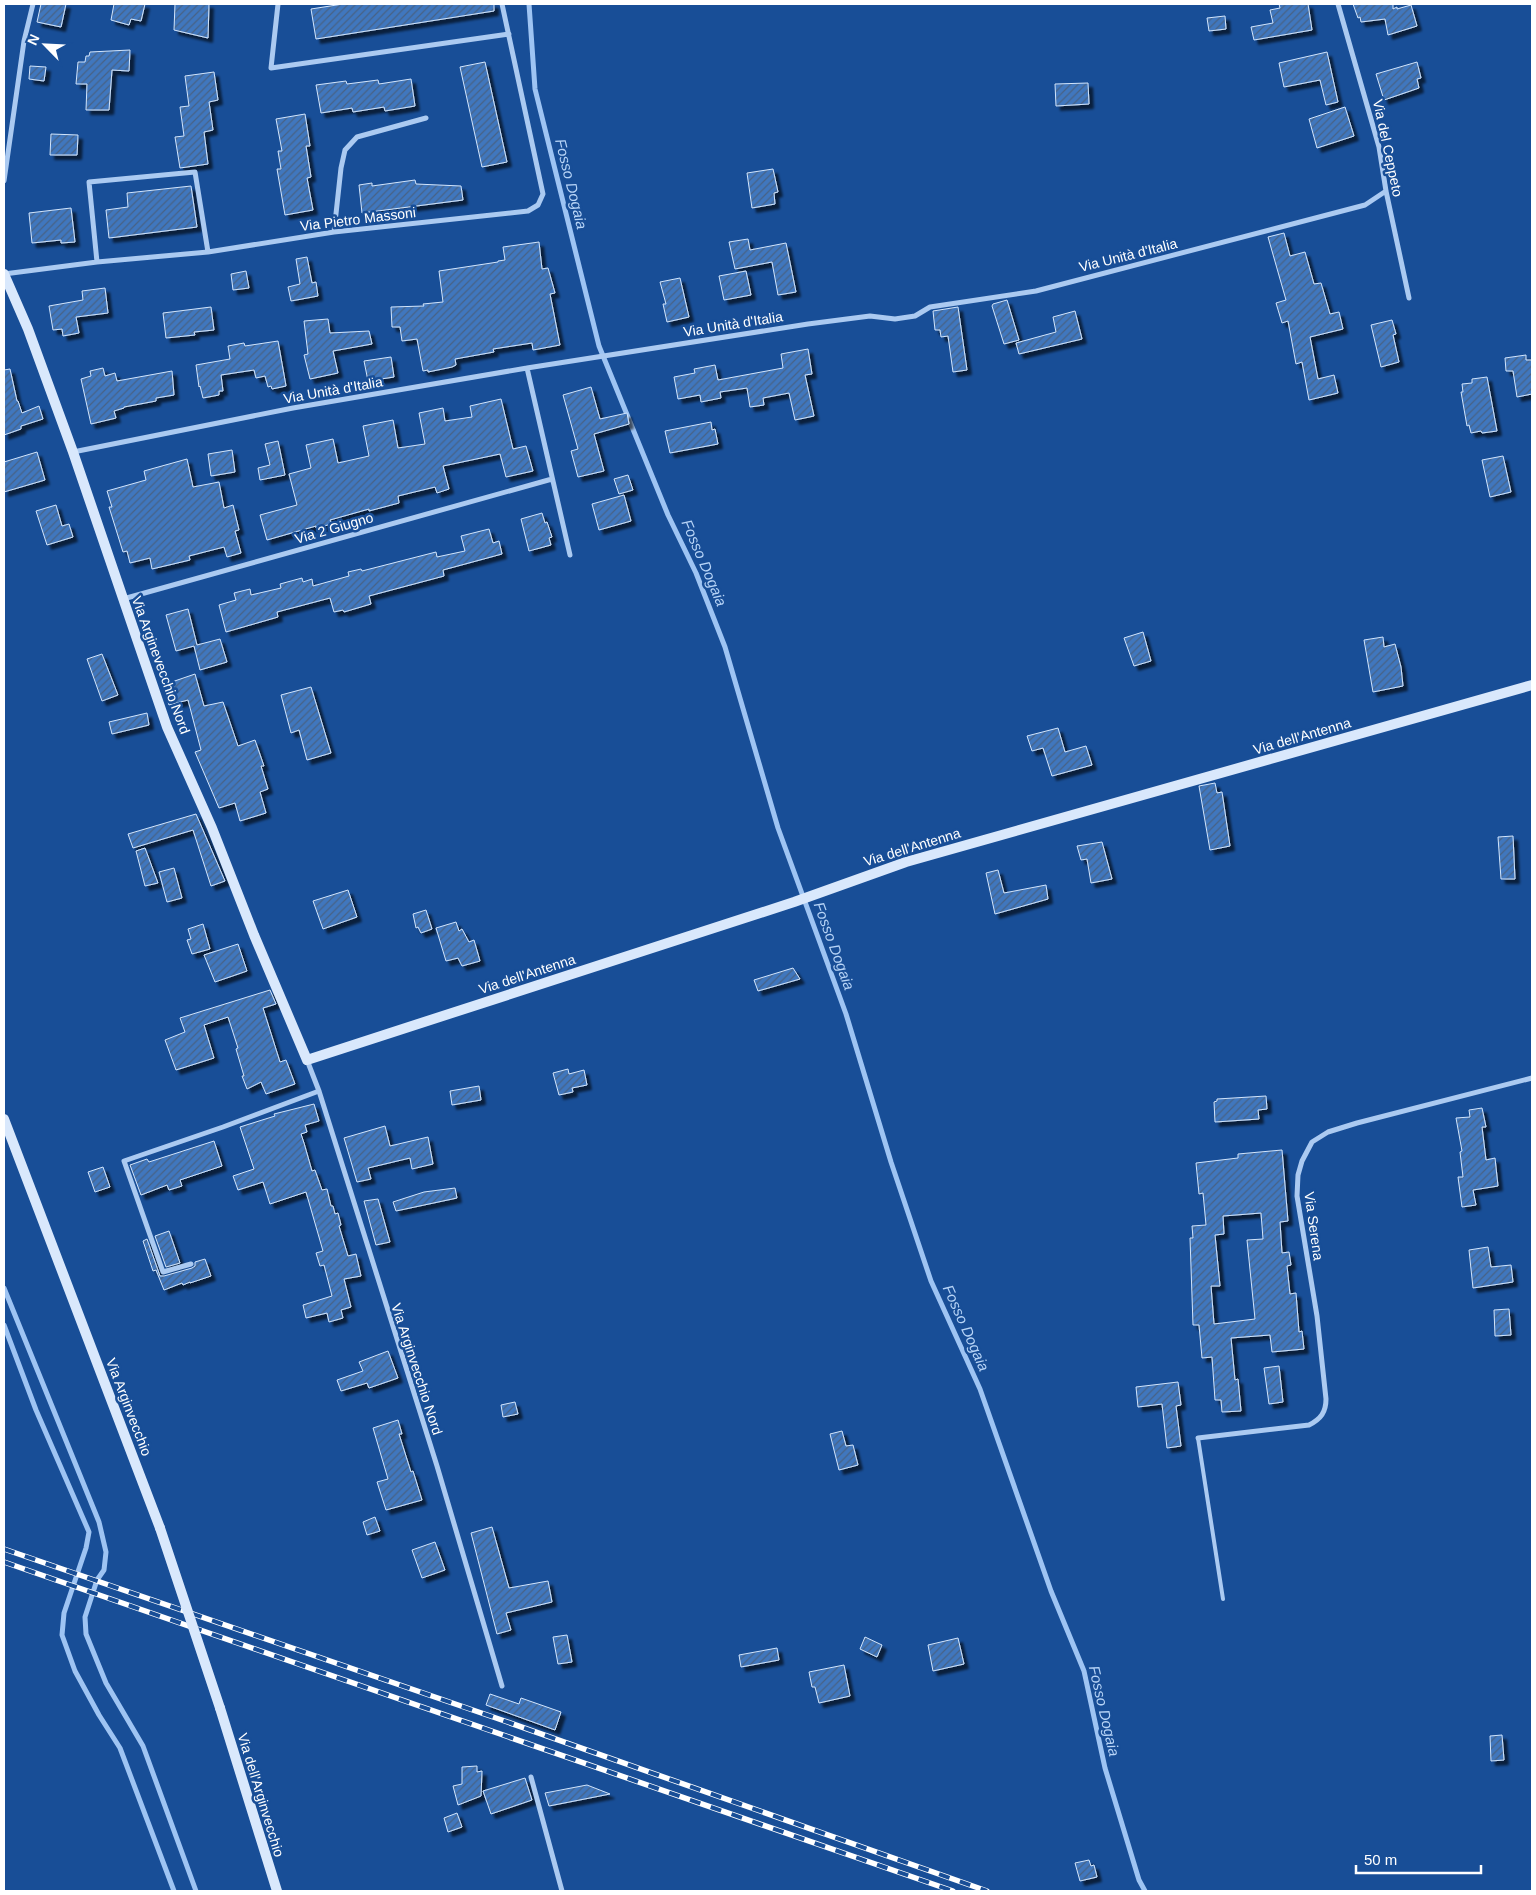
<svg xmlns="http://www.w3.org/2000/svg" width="1536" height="1895" font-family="Helvetica,sans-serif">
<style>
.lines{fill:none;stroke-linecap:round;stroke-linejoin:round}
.stream{stroke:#9ec4f3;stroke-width:5}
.building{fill:url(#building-hatch);stroke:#d2e5fc;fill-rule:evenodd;filter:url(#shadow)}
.lane{stroke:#abcaf1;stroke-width:4}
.street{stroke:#abcaf1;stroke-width:5}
.secondary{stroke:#d9e8fc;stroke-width:10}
.rail-casing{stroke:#fff;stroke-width:5.5}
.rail{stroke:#184e97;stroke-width:4;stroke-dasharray:11;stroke-linecap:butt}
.secondary-bridge{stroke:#d9e8fc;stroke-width:10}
.labels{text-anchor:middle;stroke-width:5;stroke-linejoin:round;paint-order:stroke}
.street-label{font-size:14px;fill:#fff;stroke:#184e97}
.water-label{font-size:15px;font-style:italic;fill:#b7d4f7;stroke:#184e97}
</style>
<defs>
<pattern id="building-hatch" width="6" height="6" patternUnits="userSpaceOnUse" patternTransform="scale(1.25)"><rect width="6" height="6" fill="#4177be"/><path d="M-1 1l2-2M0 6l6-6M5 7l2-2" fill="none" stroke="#466285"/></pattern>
<filter id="shadow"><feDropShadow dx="4.5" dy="4.5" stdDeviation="1" flood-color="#0009"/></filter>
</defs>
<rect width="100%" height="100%" fill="#184e97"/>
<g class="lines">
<!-- stream -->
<path class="stream" d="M529 4 535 89 599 346 668 515 696 573 725 647 778 828 846 1014 891 1162 931 1281 980 1389 1051 1591 1084 1671 1105 1768 1139 1880 1145 1891
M4 1288 99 1522 106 1552 104 1570 97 1580 85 1617 86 1634 106 1683 143 1746 196 1891
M4 1325 36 1410 89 1532 86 1548 64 1613 62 1635 75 1671 99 1715 120 1748 174 1891"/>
</g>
<!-- building -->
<path class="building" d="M41 4H66L61 27 37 22Z
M114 4H145L141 21 131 19 129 25 111 20Z
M175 4H209L208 38 174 30Z
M343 4H494V11L316 39 311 9Z
M1279 4H1308L1312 30 1254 40 1251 27 1273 23 1270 10 1280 8Z
M1353 4H1393V9L1397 7V9L1411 5 1417 26 1388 35 1385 19 1361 22 1360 17 1358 18Z
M1225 16 1226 29 1209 31 1207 18Z
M130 50 129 71 112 70 109 110H86L87 84H76L78 62H85L86 56H89L90 52Z
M1327 52 1338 102 1326 105 1320 80 1284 87 1279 63Z
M485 62 507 162 482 167 460 67Z
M1417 62 1421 78 1417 79 1419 88 1384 100 1376 74Z
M30 66 46 67 44 81 29 79Z
M214 72 218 100 209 102 213 130 204 132 208 164 180 168 175 137 184 136 180 107 189 106 185 76Z
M411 79 415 106 385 111 384 107 353 112 352 108 321 113 316 85 346 81 347 84 378 80 379 84Z
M1088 83 1089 104 1056 106 1055 84Z
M1345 107 1354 136 1317 148 1309 119Z
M305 114 310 146H306L311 177 307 178 313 210 285 215 277 169H281L278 151H282L276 119Z
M51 134 78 135 77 155H50Z
M773 169 778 192 774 193 775 204 752 208 747 173Z
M415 180 416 184 461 186 463 200 362 213 359 185 372 183V186Z
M191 186 197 227 109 238 106 210 128 207 127 193Z
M71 208 75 242 61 243V240L32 243 29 213Z
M1284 233 1290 256 1305 252 1314 284 1321 283 1330 314 1339 312 1343 329 1310 337 1318 379 1334 375 1338 393 1309 400 1302 362 1296 364 1288 321 1282 323 1276 303 1286 300 1268 237Z
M748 239 750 250 786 243 796 292 778 295 772 262 735 269 729 242Z
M539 242 542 269 548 268 555 293 550 294 560 345 533 350 532 343 493 349 494 352 455 359 456 365 452 367 428 372V370L423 371 417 339 402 341 400 327H392L391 307 424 306 423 304 443 302 439 271 498 262V261L505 260 503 247Z
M307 257 312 283 316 282 318 296 291 301 288 287 300 284 296 259Z
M246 271 249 288 233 290 231 274Z
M746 271 751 295 724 300 719 276Z
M680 278 689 317 667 322 663 304H666L660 282Z
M105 288 108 313 76 317 79 333 63 336 62 329 53 330 49 306 83 300 82 291Z
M1007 300 1019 340 1004 344 992 306 993 304Z
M211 307 214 330 194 332 195 335 166 338 163 313Z
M958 307 967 370 953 372 948 336 941 337 940 330H935L933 311Z
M1075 311 1082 339 1019 354 1016 343 1056 332 1053 317Z
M328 319 330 333 369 331 372 344 333 351 338 373 310 379 304 355 308 354 304 321Z
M1392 320 1396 334 1393 335 1399 362 1381 367 1371 325Z
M278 341 286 386 272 389 271 386 268 387 265 376 256 378 254 370 221 375 223 391H219V395L203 398 200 386 199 387 196 365 230 359 228 346 244 343 245 346Z
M808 349 812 374 805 375 814 416 795 420 789 393 763 398 764 405 750 407 747 388 720 392 721 398 701 402 700 395 678 399 674 377 695 373 694 369 715 365 718 380 783 368 781 354Z
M1526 355V360H1532V394L1517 397 1513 371H1506L1505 358Z
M391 357 394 377 368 381 364 361Z
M103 368 105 376 115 373 117 381 172 371 174 395 156 398V401L124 407V408L114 411 116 418 91 424 81 379 91 376 90 371Z
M10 369 17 401H18L22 413 39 406 43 419 21 426V429L4 435V370Z
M1487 377 1497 431 1482 433 1481 431 1471 433 1469 425 1467 426 1461 392H1463L1462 384 1472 383V379Z
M591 387 600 419 627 413 629 424 594 434 604 471 578 477 571 451 578 449 563 395Z
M501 399 513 449 526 446 533 471 506 477 500 454 443 466 449 489 437 493 435 487 398 496 399 503 369 511V509L330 520 332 524 316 528V526L267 540 260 515 297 505 289 474 311 468 306 445 333 439 338 463 369 456 363 426 393 420 398 448 425 444 419 413 443 408 445 421 472 417 470 406Z
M711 422 712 430 715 429 718 444 670 453 665 431Z
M278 441 285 475 260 480 258 468 270 465 265 444Z
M232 450 235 472 211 476 208 454Z
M37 452 45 480 4 492V462Z
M1503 456 1511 492 1490 497 1482 460Z
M187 459 193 487 219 482 224 508 233 505 239 530 235 531 241 553 227 557 224 547 189 556 190 560 152 569 150 558 130 563 127 551 123 552 109 507H112L107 491 146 480 144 471Z
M628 475 633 490 619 494 614 479Z
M624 495 631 521 599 530 592 504Z
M56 505 62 526 69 524 73 537 47 545 36 511Z
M542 513 545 523 547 522 552 537 549 538 551 545 529 551 521 519Z
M489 529 493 543 499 541 502 554 443 570 444 576 369 596 371 604 344 612 343 610 334 612 330 598 277 612 278 617 226 632 219 605 236 600 234 593 250 589 251 595 281 588 280 584 302 578 303 582 312 579 313 586 349 576 348 572 361 569 362 571 436 552 437 557 465 551 461 536Z
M188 609 197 645 220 639 227 662 200 670 194 646 176 651 166 615Z
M1143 632 1151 661 1134 666 1124 638Z
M1383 637 1384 647 1395 644 1401 667 1403 686 1373 692 1364 640Z
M102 654 118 695 102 701 87 659Z
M195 674 204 706 223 702 238 746 255 740 264 766H261L268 789 260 792 266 813 240 821 235 803 219 808 195 752 201 750 188 700 169 705 163 685Z
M311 687 331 753 307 760 299 730 291 733 281 695Z
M147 713 149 725 112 734 109 722Z
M1058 728 1065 752 1086 746 1092 765 1052 776 1043 748 1032 751 1027 736Z
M1215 783 1217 793 1222 792 1230 846 1210 850 1199 786Z
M196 814 225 881 211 886 193 830 133 848 128 834Z
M1513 836 1515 879H1501L1498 837Z
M1102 842 1112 879 1091 883 1087 859 1081 860 1077 846Z
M145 848 158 883 145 886 136 851Z
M174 868 182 898 167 902 159 872Z
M998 870 1004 893 1046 885 1048 899 995 914 986 873Z
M348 890 357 917 323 929 313 901Z
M426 910 432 929 421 933 418 927 416 928 413 914Z
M456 922 459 931 462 929 469 942 474 940 480 961 462 966 458 958 446 961 436 928Z
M203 924 210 949 192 954 187 940 191 939 188 929Z
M238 944 247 971 215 982 204 955Z
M793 968 800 979 758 991 754 980Z
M270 990 276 1004 263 1008 280 1062 286 1060 295 1084 266 1094 261 1082 247 1089 242 1076H244L236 1049 238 1048 228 1017 204 1025 214 1058 176 1070 165 1040 185 1032 180 1018Z
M568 1069 569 1074 584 1070 587 1085 572 1088 573 1092 559 1095 553 1073Z
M479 1086 481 1100 452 1105 450 1091Z
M1266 1096 1267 1109 1258 1110 1259 1119 1215 1122 1214 1102 1217 1101V1099Z
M314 1104 319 1121 305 1125 307 1132 301 1134 304 1143 312 1171 315 1170 322 1190 327 1189 331 1206H333L335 1214 338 1213 341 1225 339 1226 348 1256 356 1254 361 1276 344 1279 351 1307 341 1310 343 1318 329 1322 327 1313 306 1318 303 1305 332 1296 324 1265 320 1266 316 1253 323 1251 306 1192 270 1204 263 1182 238 1190 233 1176 254 1169 240 1127 275 1116 274 1114Z
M1482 1108 1486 1127H1482L1486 1160 1495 1158 1498 1186 1473 1190 1476 1205 1462 1207 1458 1177H1463L1460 1152 1462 1151 1456 1118 1470 1117 1469 1110Z
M385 1126 390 1146 428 1137 433 1164 412 1169 410 1158 368 1168 371 1179 357 1182 344 1138Z
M214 1141 222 1166 180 1180 182 1186 169 1190 167 1185 141 1195 130 1165 147 1159 149 1162Z
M1282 1150 1288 1221 1280 1222 1282 1253 1289 1252 1291 1265 1287 1266 1290 1294 1296 1293 1299 1332 1302 1331 1304 1349 1272 1352 1270 1335 1231 1338 1235 1380 1238 1379 1241 1411 1222 1412 1221 1400H1215L1212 1357 1202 1358 1199 1325H1193L1190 1238H1193L1192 1226 1206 1225 1203 1193 1199 1194 1196 1163 1238 1158V1154ZM1261 1213 1263 1239 1247 1240 1255 1319 1214 1324 1211 1286H1220L1215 1235 1224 1234 1223 1216Z
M103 1167 110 1187 95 1192 88 1172Z
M455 1188 457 1198 396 1211 393 1202 424 1192Z
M378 1199 390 1242 376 1245 364 1201Z
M169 1231 180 1263 166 1267 155 1236Z
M147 1239 160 1276H164L192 1268 195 1266V1262L205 1259 211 1276 190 1283V1282L183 1285 182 1283 164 1290 156 1270 153 1271 143 1241Z
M1488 1247 1491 1267 1511 1265 1513 1282 1473 1288 1469 1250Z
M1509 1309 1511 1335 1495 1336 1494 1310Z
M388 1351 398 1378 369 1388 367 1383 341 1391 337 1380 363 1371 359 1362Z
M1279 1366 1283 1402 1269 1404 1264 1368Z
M1178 1382 1181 1405 1176 1406 1181 1446 1167 1448 1162 1404 1138 1407 1136 1387Z
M515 1402 518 1414 503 1417 501 1405Z
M398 1420 402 1434H399L411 1472 413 1471 422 1500 386 1510 377 1482 388 1479 373 1428Z
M842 1431 846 1446 853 1445 858 1465 839 1470 830 1434Z
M375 1517 380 1531 367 1535 363 1522Z
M492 1527 509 1588 548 1581 552 1602 506 1613 511 1630 497 1634 471 1533Z
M435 1542 445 1570 422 1578 412 1550Z
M567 1635 572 1662 558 1664 553 1637Z
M865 1637 882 1645 877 1657 860 1649Z
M958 1638 964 1664 933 1671 928 1645Z
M777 1648 779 1660 741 1667 739 1655Z
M844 1665 850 1696 819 1703 815 1687H812L809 1672Z
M490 1694 519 1704 521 1698 561 1712 555 1730 486 1705Z
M1502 1735 1504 1760 1491 1761 1490 1736Z
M477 1766V1772L482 1771 481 1796 458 1805 453 1786 462 1784V1767Z
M525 1778 532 1800 491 1814 483 1791Z
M587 1785 610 1794 549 1806 545 1793Z
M457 1813 462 1827 448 1832 444 1818Z
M1089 1860 1091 1866 1094 1865 1097 1877 1080 1881 1075 1863Z"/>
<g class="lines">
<!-- lane -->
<path class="lane" d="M1198 1438 1223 1599"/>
<!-- street -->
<path class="street" d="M278 4 271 68 509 34
M1338 4 1379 147 1386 191 1409 298
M4 181 24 41 33 4
M334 232 341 168 345 150 357 137 426 118
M97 262 89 182 195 172 208 252
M4 274 97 262 208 252 334 232 528 211 538 205 543 194 502 4
M527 368 570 555
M73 452 293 408 527 368 808 324 870 316 895 319 915 316 930 307 1036 291 1365 205 1386 191
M123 599 552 479
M307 1060 319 1091 437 1466 502 1686
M191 1264 163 1272 124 1161 223 1127 319 1091
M1198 1438 1309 1425C1321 1419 1326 1412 1326 1399L1317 1316 1297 1196 1298 1175 1302 1161 1312 1142 1328 1132 1357 1123 1532 1078
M531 1777 562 1891"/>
<!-- secondary -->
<path class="secondary" d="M4 274 28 329 73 452 167 727 212 828 254 935 307 1060 794 902 906 862 1532 685
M4 1119 160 1528
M220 1708 277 1891"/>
<defs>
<path id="rail" d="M4 1549 496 1718 987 1891
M4 1562 953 1891"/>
</defs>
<!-- rail casing -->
<use href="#rail" class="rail-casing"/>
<!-- rail -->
<use href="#rail" class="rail"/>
<!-- secondary-bridge -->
<path class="secondary-bridge" d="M160 1528 220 1708"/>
</g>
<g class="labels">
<!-- street labels -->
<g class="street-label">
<text transform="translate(1388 148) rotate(78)" y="5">Via del Ceppeto</text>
<text transform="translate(358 219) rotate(-7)" y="5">Via Pietro Massoni</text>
<text transform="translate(1128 255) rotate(-14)" y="5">Via Unità d'Italia</text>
<text transform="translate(733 324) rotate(-9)" y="5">Via Unità d'Italia</text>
<text transform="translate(333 390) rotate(-10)" y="5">Via Unità d'Italia</text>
<text transform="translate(334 528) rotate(-16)" y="5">Via 2 Giugno</text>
<text transform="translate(161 665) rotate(70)" y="5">Via Arginevecchio Nord</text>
<text transform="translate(1302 736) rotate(-16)" y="5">Via dell'Antenna</text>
<text transform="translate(912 847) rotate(-17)" y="5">Via dell'Antenna</text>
<text transform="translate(527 974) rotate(-18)" y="5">Via dell'Antenna</text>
<text transform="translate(1314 1226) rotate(82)" y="5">Via Serena</text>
<text transform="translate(417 1369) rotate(72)" y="5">Via Arginvecchio Nord</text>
<text transform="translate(129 1407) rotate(69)" y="5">Via Arginvecchio</text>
<text transform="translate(261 1795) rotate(73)" y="5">Via dell'Arginvecchio</text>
</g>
<!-- water labels -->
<g class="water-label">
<text transform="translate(571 184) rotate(76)" y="5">Fosso Dogaia</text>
<text transform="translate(704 563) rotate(67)" y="5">Fosso Dogaia</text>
<text transform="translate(834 946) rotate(70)" y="5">Fosso Dogaia</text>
<text transform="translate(966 1328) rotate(66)" y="5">Fosso Dogaia</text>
<text transform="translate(1104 1711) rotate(77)" y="5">Fosso Dogaia</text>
</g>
</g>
<!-- border -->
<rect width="1536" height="1895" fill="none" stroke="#ffffff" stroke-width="10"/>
<!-- north arrow -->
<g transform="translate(45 45) rotate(294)" stroke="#184e97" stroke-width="4" paint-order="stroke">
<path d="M0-4L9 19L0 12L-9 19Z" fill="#ffffff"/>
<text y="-8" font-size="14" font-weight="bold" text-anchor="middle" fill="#ffffff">N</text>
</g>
<!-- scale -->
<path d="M1356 1865v8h125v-8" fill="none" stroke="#ffffff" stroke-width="2.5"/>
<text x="1364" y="1865" font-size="15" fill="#ffffff" stroke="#184e97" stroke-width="4" paint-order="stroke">50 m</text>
</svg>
